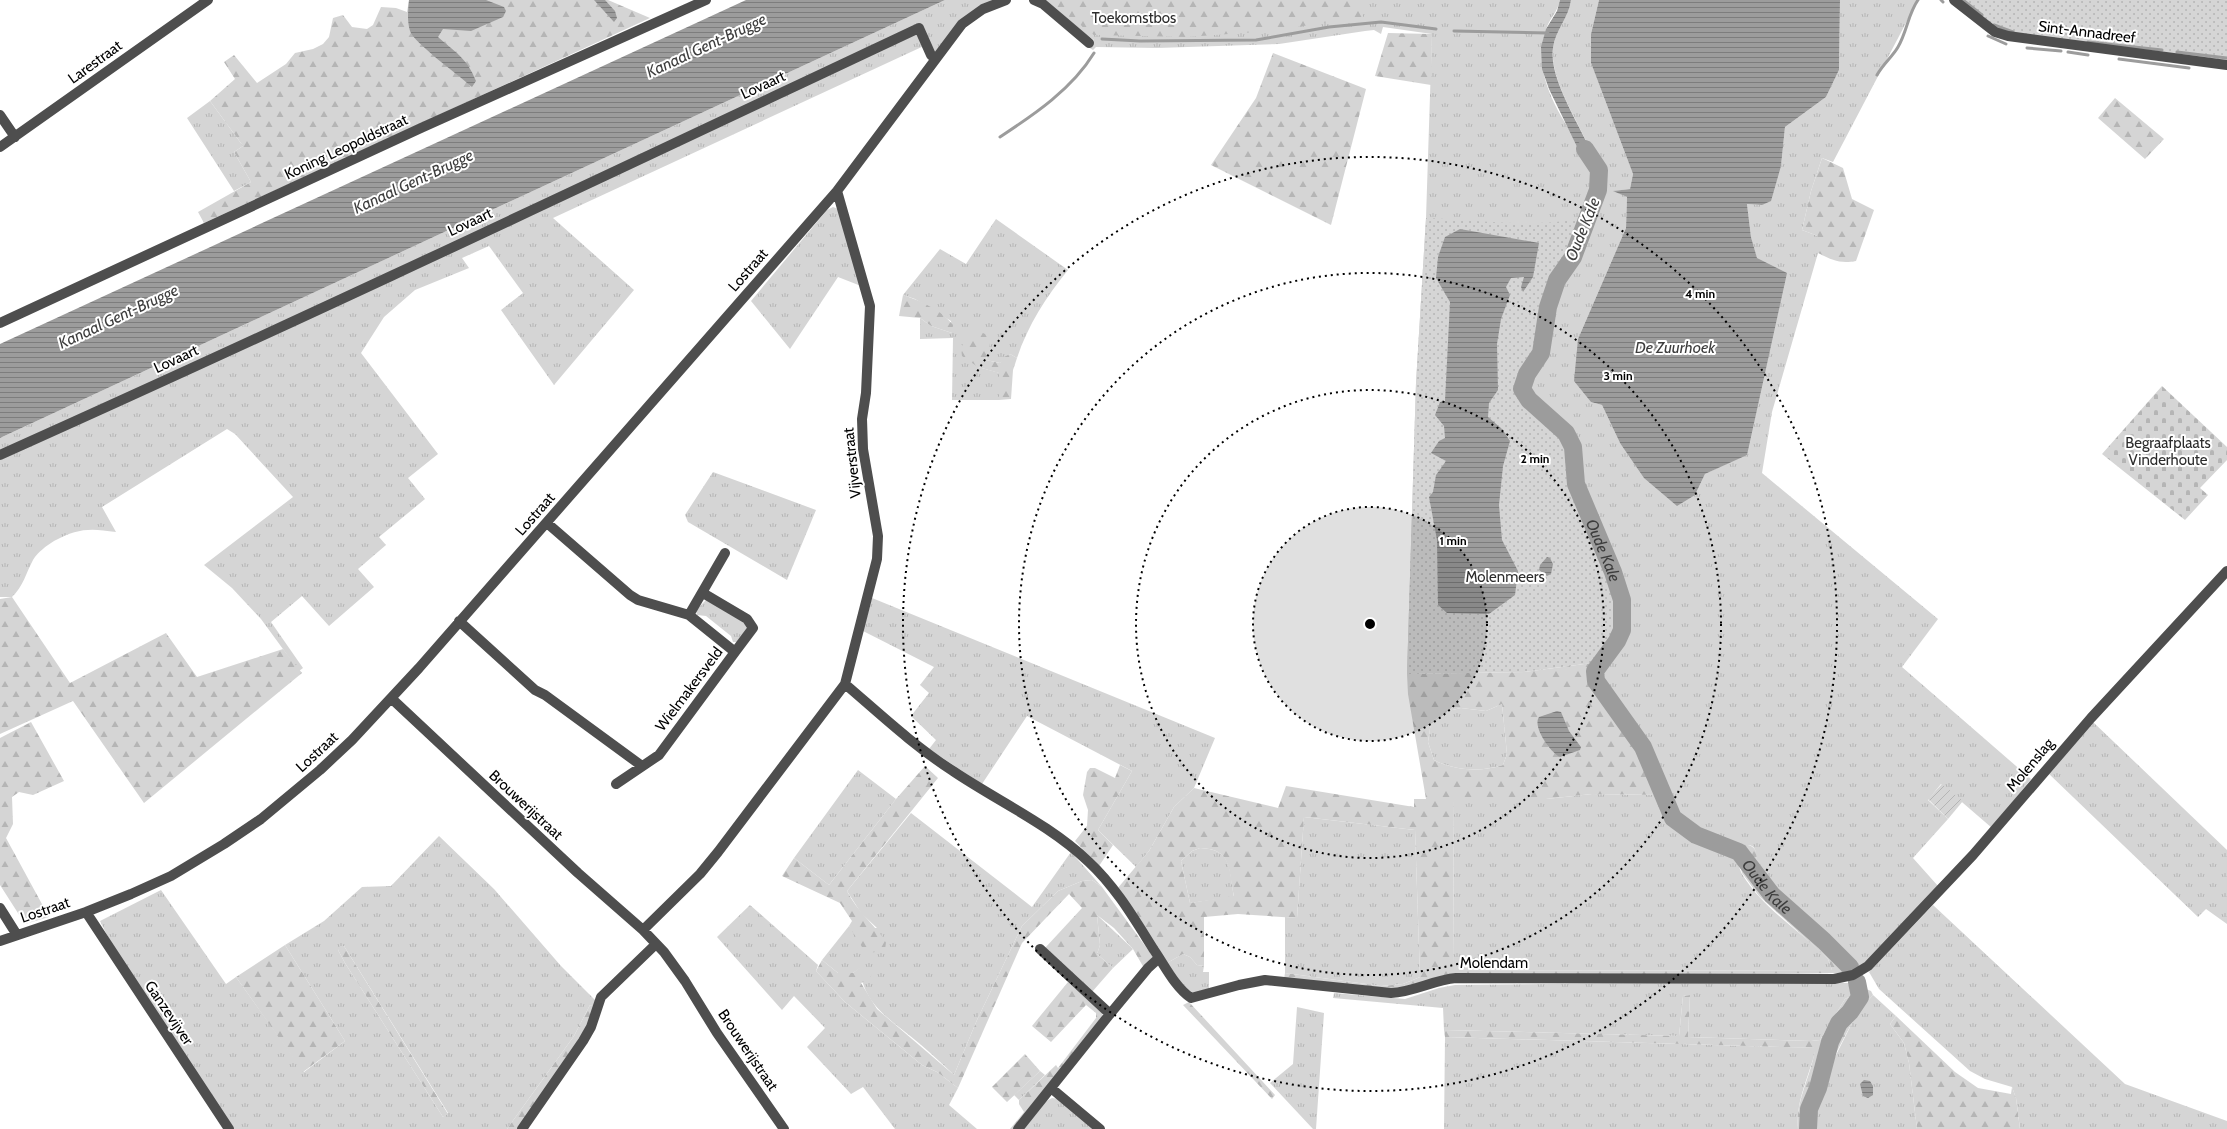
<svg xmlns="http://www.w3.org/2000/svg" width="2227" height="1129" font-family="Cabin,sans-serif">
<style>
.grass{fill:url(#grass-tufts);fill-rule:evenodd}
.forest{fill:url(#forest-firs);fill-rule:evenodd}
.cemetery{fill:url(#cemetery-stones)}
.park{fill:url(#park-dots)}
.garden{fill:url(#garden-furrows)}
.water{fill:url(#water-rules)}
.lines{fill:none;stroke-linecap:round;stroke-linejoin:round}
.stream{stroke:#9c9c9c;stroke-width:3}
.river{stroke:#9c9c9c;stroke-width:18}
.minor{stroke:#4e4e4e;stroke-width:10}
.ring{fill:none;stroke:#000;stroke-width:2;stroke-dasharray:2 4}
.labels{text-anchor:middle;stroke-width:4;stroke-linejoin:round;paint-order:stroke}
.park-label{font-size:15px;fill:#2c2c2c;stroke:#fff}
.street-label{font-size:15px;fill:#000;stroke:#fff}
.water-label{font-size:16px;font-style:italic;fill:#3d3d3d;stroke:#fff}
.centre{fill:#000;stroke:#fff;stroke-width:2}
.ring-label{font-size:12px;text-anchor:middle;font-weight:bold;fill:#000;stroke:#fff;stroke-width:4;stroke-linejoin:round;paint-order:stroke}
</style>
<defs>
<pattern id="grass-tufts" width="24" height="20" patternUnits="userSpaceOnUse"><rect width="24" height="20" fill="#d5d5d5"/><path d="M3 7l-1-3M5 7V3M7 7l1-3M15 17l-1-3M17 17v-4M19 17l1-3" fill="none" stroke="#b5b5b5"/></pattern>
<pattern id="forest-firs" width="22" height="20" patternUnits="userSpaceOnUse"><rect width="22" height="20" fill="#d5d5d5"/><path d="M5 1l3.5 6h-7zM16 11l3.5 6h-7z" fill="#b5b5b5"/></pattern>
<pattern id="cemetery-stones" width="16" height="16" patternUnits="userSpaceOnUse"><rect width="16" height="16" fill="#d5d5d5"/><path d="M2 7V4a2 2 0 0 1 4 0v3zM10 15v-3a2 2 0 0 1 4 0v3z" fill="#b5b5b5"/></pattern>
<pattern id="park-dots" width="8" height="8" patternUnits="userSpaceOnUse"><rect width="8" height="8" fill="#d5d5d5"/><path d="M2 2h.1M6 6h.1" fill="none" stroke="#b5b5b5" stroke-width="1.8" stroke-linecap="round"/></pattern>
<pattern id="garden-furrows" width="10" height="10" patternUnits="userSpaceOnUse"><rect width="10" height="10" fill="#d5d5d5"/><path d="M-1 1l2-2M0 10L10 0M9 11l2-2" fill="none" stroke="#b5b5b5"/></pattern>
<pattern id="water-rules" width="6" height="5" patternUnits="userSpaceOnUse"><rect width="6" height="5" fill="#9c9c9c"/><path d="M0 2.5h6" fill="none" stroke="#7d7d7d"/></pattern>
</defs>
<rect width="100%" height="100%" fill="#fff"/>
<!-- grass -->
<path class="grass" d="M945 0H1006L983 9 936 59 926 45 553 218 634 290 554 385 501 310 523 293 489 246 462 258 469 268 415 290 384 317 361 353 438 454 408 478 425 499 379 537 386 545 358 569 374 587 329 626 302 596 271 622 303 668 299 671 261 619 232 588 204 565 293 497 235 434 227 429 102 507 116 532C90 528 78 528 54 541 46 546 38 552 33 560 26 573 23 587 12 597H0V438Z
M1040 0H1560C1558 12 1548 20 1546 30 1544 41 1540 60 1543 70 1550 107 1576 140 1598 169 1587 133 1549 84 1553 48 1555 30 1569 18 1571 0H1599L1591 34V63L1633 174 1630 189 1614 191 1627 197 1626 228 1578 339 1591 402 1602 405 1620 443 1695 495 1705 474 1747 454 1757 259 1751 237 1747 204 1762 205 1781 166 1785 127 1826 97 1839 70 1840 0H1918L1833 162 1822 158 1811 191 1802 230 1818 236V253L1772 412 1762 473 1938 619 1902 667 2031 779 1992 828 1941 784 1928 800 1948 819 1913 858 1938 886 1862 966 1858 967 1855 964 1819 929 1776 893 1753 864 1756 861C1757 849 1754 841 1740 847L1734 842 1709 838 1682 822 1667 793 1654 760 1601 680C1606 656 1624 645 1627 619 1630 590 1613 563 1602 538 1594 520 1587 502 1581 483L1572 486 1611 578 1618 601V625L1615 636 1592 663 1407 674 1416 383 1426 218 1432 34 1383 27 1381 34 1374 30 1365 31 1279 44 1157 48 1096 47 1093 50 1088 47 1094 40C1075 27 1060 11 1040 0Z
M210 101 243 146 234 152 251 182 234 191 187 118Z
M833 207 838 209 861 286 838 277 790 349 751 301 827 210Z
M996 219 1068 270C1046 297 1028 325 1017 358L1010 354 1000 363 986 360 988 348 978 367 1000 373 999 400H952L953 338 920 339V318L931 326 952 333 951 321 915 299 903 295 940 249 966 264Z
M713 472 816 510 787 580 688 522 685 515Z
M872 598 1215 738 1194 788 1174 807 1149 851 1136 867 1098 830 1132 771 1027 716 982 784 929 749 936 740 911 716 929 693 920 685 934 667 863 631Z
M706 600 746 622 748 628 738 642H733L731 636 706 616 697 615 696 610Z
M1502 704 1507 754 1503 765C1482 772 1455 771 1434 760L1428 742 1431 722 1448 711 1461 708 1486 711Z
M2093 722 2227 850V924L2206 909 2198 917 2048 773Z
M858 770 896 799 829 885 794 858Z
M1592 794 1657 795 1668 819 1734 855C1738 861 1739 868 1742 874 1763 909 1801 931 1828 959L1832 970 1453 971 1454 799H1546Z
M911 813 1032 907 1071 852 1102 887 1092 880 1082 881 1058 891 1022 926 977 1020 954 1075C943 1065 932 1054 920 1044 893 1021 863 1006 860 968L853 973H838L822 960 849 926 851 928H877L861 913 847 891Z
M1304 817 1415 830 1420 977 1403 984 1381 986 1285 973V917L1297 918Z
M439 836 494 889 561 966 596 1001 594 1007 590 1005 574 1036 507 1129H232L109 939 100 921 161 890 226 984 236 977 304 1072 345 1041 285 945 324 921 362 887 391 886ZM344 946 448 1113 443 1117 345 963 338 950Z
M1200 848C1233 849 1229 870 1234 897L1190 903 1181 861 1192 851Z
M750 905 818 965 816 971 845 1002 922 1065 937 1072 958 1088 949 1105 977 1129H895L863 1087 851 1094 807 1047 825 1028 794 996 782 1010 717 937Z
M1933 905 2125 1084 2227 1121V1129H2020L2016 1098 2012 1087 1985 1079 1970 1071 1879 989 1869 972Z
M1097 915 1133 949 1113 968 1097 954 1100 945Z
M1183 954 1190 957 1197 965 1204 966 1203 972H1209V991L1191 994 1186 990 1167 963Z
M1781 982 1848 983 1853 995 1851 1000 1849 997 1845 999 1820 1040 1811 1041 1688 1037 1690 995 1683 996 1679 1036 1444 1030 1443 1008 1333 998 1334 993 1405 999 1439 988 1455 985Z
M1873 995 1896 1016 1890 1024 1904 1043 1909 1063 1917 1129H1812L1814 1101 1822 1089 1828 1062 1833 1061 1857 1013Z
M1297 1007 1324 1013 1316 1129H1313L1270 1083 1293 1064Z
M1445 1037 1816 1048C1810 1075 1795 1101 1798 1129H1444Z
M1040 1071 1045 1075 1019 1100 1014 1095Z
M1052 1098 1059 1099 1096 1129H1023L1043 1103Z"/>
<!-- forest -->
<path class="forest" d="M409 0H608L650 18 204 223 198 212 251 182 234 152 243 146 210 101 235 79 224 62 234 55 257 83 286 64 295 53 313 49 323 44 329 37 333 18 343 15 352 27 367 29 373 25 381 7 396 8 407 12Z
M1047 0H1363V17L1270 31 1187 37 1094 35Z
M1388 33 1432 34 1431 85 1375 76Z
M1273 53 1366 89 1331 225 1211 165 1256 98Z
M2115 98 2164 139 2145 159 2098 118Z
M1822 158 1843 168 1852 199 1874 210 1856 261C1840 264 1832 260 1818 253V236L1802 230 1811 191Z
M903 295C919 300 943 311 953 325L952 333 931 326 920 318 899 316Z
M979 331 985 334 990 343 986 360 1000 363 1004 357 1010 354 1017 358 1013 370 1011 399 999 400V373L978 367 962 356 961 348 967 336Z
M12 597 70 683 166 633 197 677 283 649 302 673 144 803 73 701 0 734V599Z
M1592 663 1654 760 1667 793 1682 822 1709 838 1735 842 1740 846C1750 842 1759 849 1756 860 1755 864 1751 868 1749 871L1778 907 1832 953 1838 961 1844 973 1461 975 1392 990 1284 979 1285 973 1381 986 1403 984 1420 977 1415 830 1304 817 1297 918 1238 914 1204 917V966L1197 965 1190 957 1183 954 1167 963 1117 889 1149 851 1174 807 1194 788 1278 808 1286 786 1414 807V799H1426L1408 694 1407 674 1524 672ZM1502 704 1507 754 1503 765C1482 772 1455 771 1434 760L1428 742 1431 722 1448 711 1461 708 1486 711ZM1592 794 1657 795 1668 819 1676 830 1690 841 1734 855 1740 864 1742 873 1759 896 1828 959 1832 970 1453 971 1454 799H1546ZM1200 848C1233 849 1228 870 1234 896L1190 903 1181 861 1192 851Z
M31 722 64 781 33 795 19 792 12 797 13 824 6 838 49 917 25 924 0 885V738Z
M1120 765 1132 771 1098 830 1113 845 1099 866 1075 841 1087 826 1088 810 1083 795 1087 772 1090 768H1095L1115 778Z
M925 766 938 778 847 891C857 911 874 924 886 942L885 950 870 953 862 947 849 926 852 921 840 903 782 876 794 858 829 885 896 799Z
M1092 880 1102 887 1154 958 1144 968 1133 949 1114 928 1097 915 1100 945 1097 954 1113 968 1092 992 1045 948 1082 908 1069 894 1022 943 958 1088 937 1072 922 1065 845 1002 816 971 822 960 838 973H853L859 968 873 969 870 979 861 983 877 1009 954 1075 977 1020 1022 926 1058 891 1082 881Z
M285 945 345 1041 303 1072 236 977Z
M340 946H344L448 1114 443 1117 345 963 338 950Z
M1068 982 1102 1013 1103 1018 1014 1129H1010L1024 1112 1019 1104V1100L1056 1065 1058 1068 1096 1018V1013L1086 1005 1051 1042 1032 1026Z
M1866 989 1871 991 1873 995 1857 1013 1832 1061 1828 1062 1841 1026 1861 991Z
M1690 995 1688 1037 1811 1041 1820 1040 1845 999 1849 997 1851 1000 1826 1039 1814 1086 1805 1109V1129H1798C1795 1100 1812 1075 1815 1048L1445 1037 1444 1030 1679 1036 1683 996Z
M1189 1002 1275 1095 1272 1099 1183 1005Z
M590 1005 594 1007 587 1030 518 1129H507L574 1036Z
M1896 1016 1955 1072 1978 1088 2011 1094 2012 1087 2016 1098 2020 1129H1917L1909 1063 1904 1043 1890 1024Z
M1025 1054 1040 1071 1007 1102 992 1087Z"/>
<!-- cemetery -->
<path class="cemetery" d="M2162 386 2227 447V460L2200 488 2208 495 2185 520 2102 454Z"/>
<!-- park -->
<path class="park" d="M1958 0H2227V63L1996 30Z
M1587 217 1573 257 1557 281 1548 307 1541 353 1527 374 1522 389 1529 400 1566 433 1573 447 1571 486 1611 578 1618 601V625L1615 636 1592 663 1524 672 1407 674 1416 383 1426 218C1476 220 1539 229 1587 217Z"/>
<!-- garden -->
<path class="garden" d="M1942 784 1963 801 1948 819 1928 799Z"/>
<!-- water -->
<path class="water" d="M409 0H486L504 7 506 11 503 17 471 31 443 29 438 37C455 52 467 58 476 81L472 87C460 76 414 43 410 31 407 21 408 10 409 0Z
M594 0H605L615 11 617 18 614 22Z
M746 0H945L0 438V344Z
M1560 0H1571C1569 18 1555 30 1553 48 1548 82 1587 135 1599 170L1582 157 1549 89 1542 69 1541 47 1546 29 1557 11Z
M1599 0H1840L1839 70 1826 97 1785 127 1781 166 1771 201 1762 205 1747 204 1751 237 1757 258 1787 273 1747 455 1705 474 1695 495 1677 506 1644 478 1620 443 1602 405 1591 402 1574 381 1578 339 1626 228 1627 197 1613 191 1630 189 1633 174 1591 63V34Z
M1460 229 1539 243 1533 277 1523 292 1521 287 1524 277 1511 278 1506 287 1510 295 1501 319 1497 344 1498 390 1489 403 1488 417 1502 429 1510 441 1503 466 1499 505 1502 540 1518 571 1515 595 1489 614 1447 613 1438 605 1437 540 1429 497 1433 492 1436 475 1446 461 1431 453 1439 441 1445 438 1444 426 1435 415 1440 402 1445 401 1450 302 1436 278 1438 257 1445 237Z
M1547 557 1550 558 1553 564 1551 574 1547 576 1539 570 1540 565Z
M1557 711 1561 712 1569 731 1581 747 1580 750 1560 757C1551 753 1532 727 1539 717Z
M1864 1080 1870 1081 1873 1086V1095L1868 1098 1863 1096 1860 1084Z"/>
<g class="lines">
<!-- stream -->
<path class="stream" d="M1941 0 1943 2
M1963 0 1982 15
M1994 25 2013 32
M1454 31 1548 33
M1988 36 2006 44
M1102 39 1140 41 1256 40 1329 27 1381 22 1436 29
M2088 42 2162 50
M2027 48 2061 51
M2068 52 2088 55
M2177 52 2227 58
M2119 59 2189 68
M1877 75C1883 64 1893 56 1898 47 1907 32 1908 14 1918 0
M1000 137C1035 114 1072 89 1094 53"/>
<!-- river -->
<g class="river">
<path id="s1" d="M1585 149 1599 170 1598 190 1573 257 1557 280 1548 307 1541 353 1527 374 1522 389 1529 400 1566 433 1573 447 1576 484 1613 572 1622 600V630L1617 641 1595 671 1596 681 1643 747 1673 818 1696 835 1739 852 1772 895 1824 941 1850 967"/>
<path d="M1808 1129 1809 1109 1818 1088 1830 1042 1839 1023 1850 1012 1860 997 1857 982"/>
</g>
<!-- minor -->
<path class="minor" d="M1034 0 1043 4 1089 43
M1954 0 1995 32 2008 36 2227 65
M0 115 15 137
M0 147 208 0
M0 323 421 128 706 0
M0 455C308 317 613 172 919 28L931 55 936 59
M547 523 630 595 638 600 689 615 735 652 659 755 616 784
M703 593 747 619 753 628 735 652
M689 615 725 553
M459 621 535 690 545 695 642 766
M845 684C880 714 914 746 953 771 999 802 1049 824 1089 862 1116 887 1135 920 1154 950 1165 966 1175 987 1191 998L1239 985 1265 980 1391 993C1414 992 1433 980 1456 978L1834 979 1853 975 1868 966 1973 855 2091 718 2227 571
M391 698 578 873 643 930 664 952 685 981 717 1033 784 1129
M0 908 17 935
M86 912 229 1129
M643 930 700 874 718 852 845 684 877 559 878 536 863 449 862 419 866 393 870 306 837 191
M0 941 86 912 131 894 171 876 224 844 261 819 320 770 352 740 419 668 837 191 962 24 983 9 1006 0
M1040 949 1110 1014
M1051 1088 1100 1129
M522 1129 583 1041 591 1027 601 997 656 944
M1018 1129 1110 1014 1148 968 1159 958"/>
</g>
<!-- distance rings -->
<circle cx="1370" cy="624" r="117" fill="#000" fill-opacity=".12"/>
<g class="ring">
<circle cx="1370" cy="624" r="117"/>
<circle cx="1370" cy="624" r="234"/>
<circle cx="1370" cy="624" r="351"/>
<circle cx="1370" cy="624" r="467"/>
</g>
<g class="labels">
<!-- park labels -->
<g class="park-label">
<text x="1134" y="23">Toekomstbos</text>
<text x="2168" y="448">Begraafplaats<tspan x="2168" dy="17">Vinderhoute</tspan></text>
<text x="1505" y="582">Molenmeers</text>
</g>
<!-- street labels -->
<g class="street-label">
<text transform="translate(2087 32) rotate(7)" y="5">Sint-Annadreef</text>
<text transform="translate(95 62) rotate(-36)" y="5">Larestraat</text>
<text transform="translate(763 85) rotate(-25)" y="5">Lovaart</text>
<text transform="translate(346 147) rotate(-25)" y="5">Koning Leopoldstraat</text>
<text transform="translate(470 222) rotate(-25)" y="5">Lovaart</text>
<text transform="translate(748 270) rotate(-49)" y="5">Lostraat</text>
<text transform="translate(176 359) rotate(-25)" y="5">Lovaart</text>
<text transform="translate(852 463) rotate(-96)" y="5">Vijverstraat</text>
<text transform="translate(535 514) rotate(-49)" y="5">Lostraat</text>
<text transform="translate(689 689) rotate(-53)" y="5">Wielmakersveld</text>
<text transform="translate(317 752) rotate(-43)" y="5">Lostraat</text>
<text transform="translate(2030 765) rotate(-50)" y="5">Molenslag</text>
<text transform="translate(526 805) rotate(43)" y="5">Brouwerijstraat</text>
<text transform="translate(45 910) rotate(-19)" y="5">Lostraat</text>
<text x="1494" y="968">Molendam</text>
<text transform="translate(169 1013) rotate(56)" y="5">Ganzevijver</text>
<text transform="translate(748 1050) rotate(56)" y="5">Brouwerijstraat</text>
</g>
<!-- water labels -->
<g class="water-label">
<text transform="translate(706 45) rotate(-25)" y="6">Kanaal Gent-Brugge</text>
<text transform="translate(413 181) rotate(-25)" y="6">Kanaal Gent-Brugge</text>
<text transform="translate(1582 229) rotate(-68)" y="6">Oude Kale</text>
<text transform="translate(118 316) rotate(-25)" y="6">Kanaal Gent-Brugge</text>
<text x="1675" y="353">De Zuurhoek</text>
<text dy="6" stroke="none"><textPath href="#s1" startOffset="448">Oude Kale</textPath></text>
<text dy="6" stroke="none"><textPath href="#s1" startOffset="868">Oude Kale</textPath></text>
</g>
</g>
<circle cx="1370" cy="624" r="6" class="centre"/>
<g class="ring-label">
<text x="1700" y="298">4 min</text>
<text x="1618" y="380">3 min</text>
<text x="1535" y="463">2 min</text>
<text x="1453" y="545">1 min</text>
</g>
</svg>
